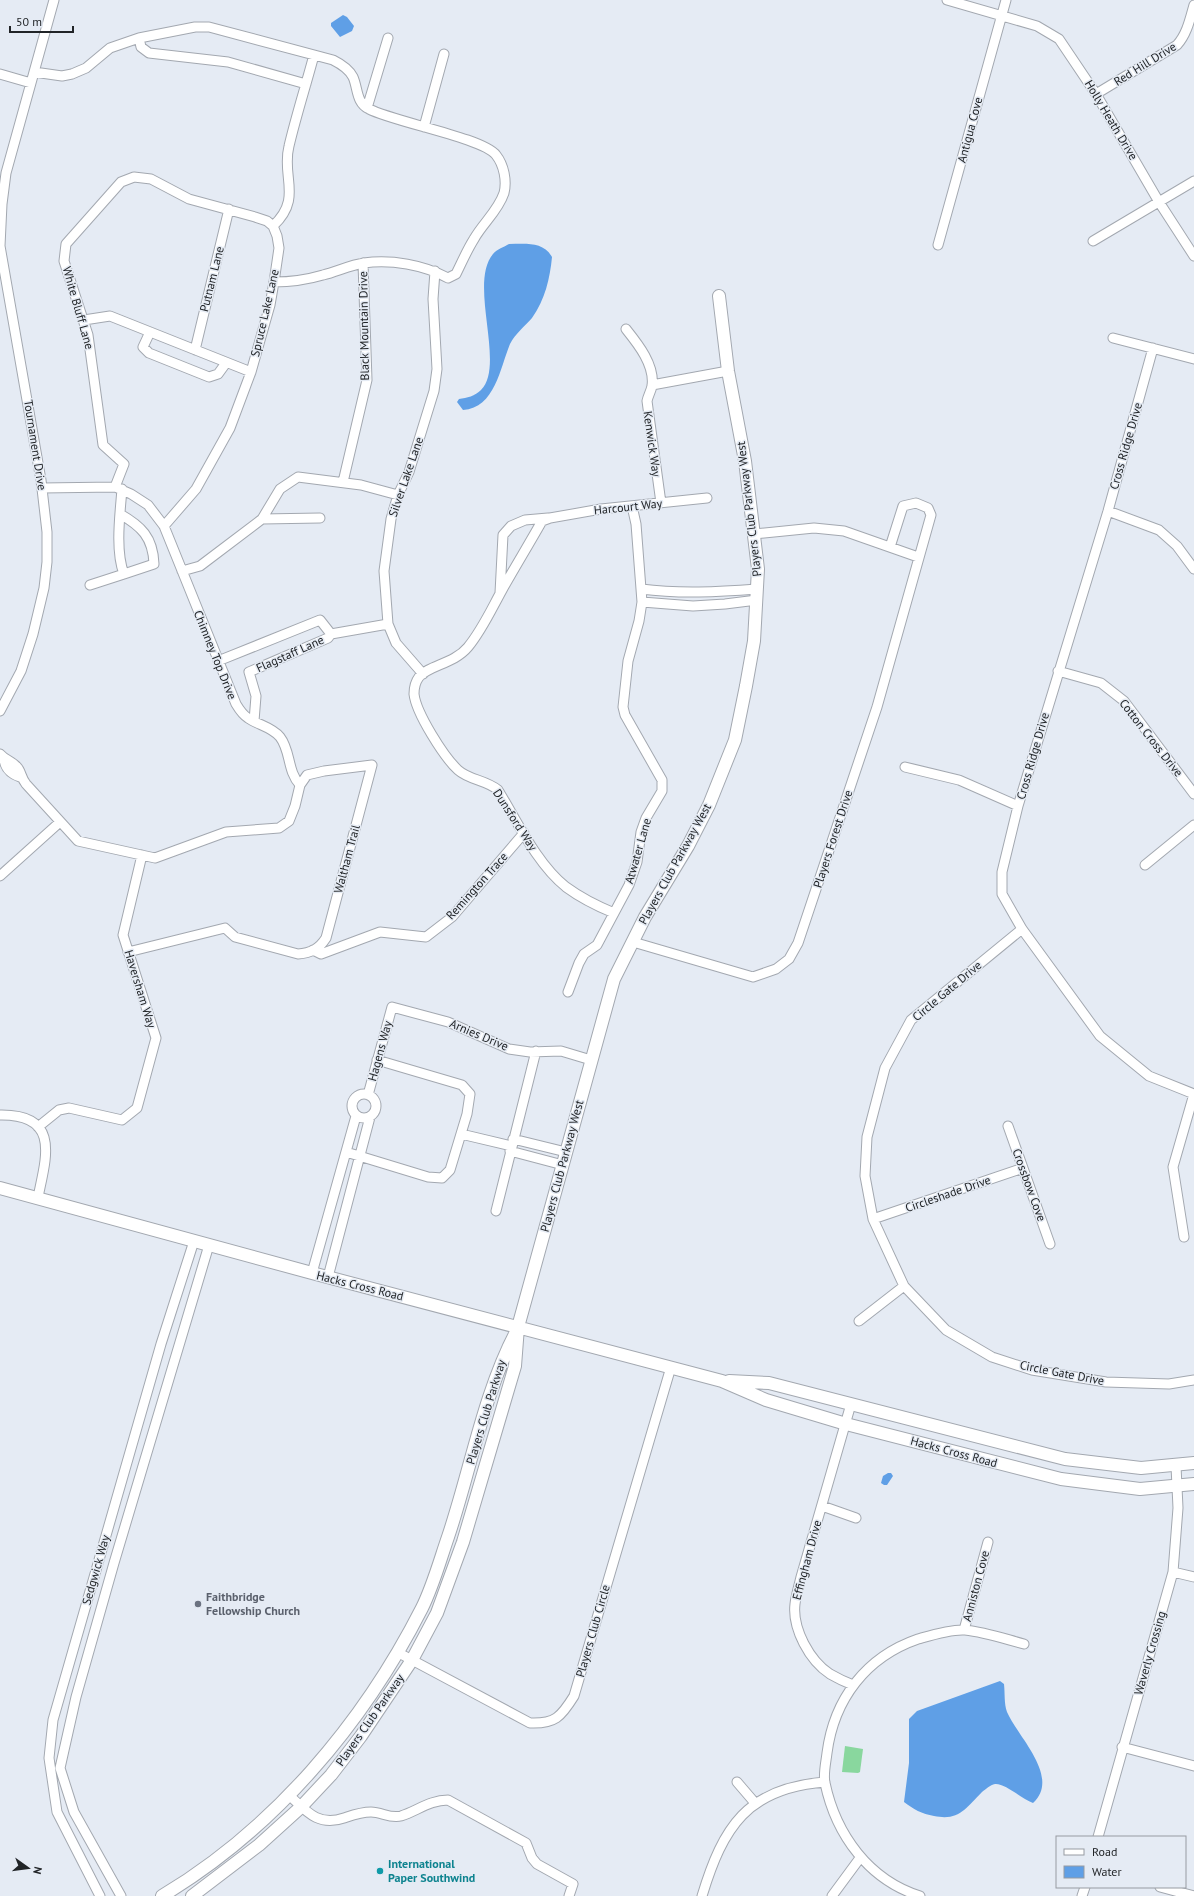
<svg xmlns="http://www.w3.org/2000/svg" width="1194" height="1896" font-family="'PT Sans',sans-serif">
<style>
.green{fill:#89d79e}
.water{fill:#5f9fe6}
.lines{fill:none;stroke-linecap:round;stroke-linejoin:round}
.street-casing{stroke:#a3a8b0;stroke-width:11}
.secondary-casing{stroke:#a3a8b0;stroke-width:14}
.street{stroke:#fff;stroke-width:9}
.secondary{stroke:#fff;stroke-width:12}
.worship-dot{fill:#6b7280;stroke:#e5ebf4;stroke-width:1.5}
.culture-dot{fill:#0f9aa8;stroke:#e5ebf4;stroke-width:1.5}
.labels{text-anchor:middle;stroke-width:3;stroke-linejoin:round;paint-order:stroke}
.street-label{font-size:12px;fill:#212427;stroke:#e5ebf4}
.worship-label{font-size:12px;font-weight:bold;fill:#5b616d;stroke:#e5ebf4;text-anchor:start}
.culture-label{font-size:12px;font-weight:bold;fill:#0d838f;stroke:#e5ebf4;text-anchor:start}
</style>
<rect width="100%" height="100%" fill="#e5ebf4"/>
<!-- green -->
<path class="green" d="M845 1746 863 1749 860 1772 858 1773 842 1772Z"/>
<!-- water -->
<path class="water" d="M343 15 347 17 354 26 352 31 340 37 331 26V23Z
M509 244C525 244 543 241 552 257 550 278 545 300 532 318 525 326 515 334 510 344 500 368 495 408 463 410L457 402 459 399C467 398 475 396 481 390 506 365 468 284 493 254 497 249 504 247 509 244Z
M888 1473H891L893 1476 887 1485H884L881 1483 883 1476Z
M1000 1681 1004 1684C1005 1693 1004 1704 1007 1712 1018 1737 1061 1777 1033 1803 1022 1799 1005 1783 995 1784 990 1785 986 1789 982 1792 965 1809 959 1821 934 1816 922 1814 913 1809 904 1802L909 1763V1719L917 1711Z"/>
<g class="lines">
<defs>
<path id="street" d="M947 0 1037 26 1059 39 1096 94 1159 202 1194 256
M139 38 195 27H209L333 60C341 64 349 69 353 77 358 88 356 103 369 109 394 122 483 138 496 155 504 165 507 181 504 193 498 211 483 223 474 239 467 250 462 262 456 274L448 278C424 265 391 259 364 263 350 265 336 272 323 275 306 280 291 282 274 282
M34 72 62 76 72 74 86 68 110 48 139 38 141 47 149 53 228 62 306 84
M0 74 31 83
M1096 94 1177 45C1187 34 1190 19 1194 5
M367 108 388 38
M424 127 444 54
M1093 241 1194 181
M938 245 1006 0
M84 320 110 316 251 372
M626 329C638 344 655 365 652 386 651 391 648 396 647 401L661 503
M150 332 143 347 149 353 209 377 218 374 226 363
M1113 338 1194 359
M1153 348 1108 511 1018 806 1002 872V894L1022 929 1100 1036 1149 1076 1194 1094
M195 350 229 209
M652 385 728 371
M343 482 367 380 363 263
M115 487 124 464 103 445 88 335 64 261 66 244 121 182 134 177 151 179 189 199 255 217 267 221 273 226
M42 488 115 487 131 494 148 505 164 526 236 704C239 709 243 715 248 718 258 725 272 727 280 737 291 751 287 771 300 785
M1108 511 1159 530 1177 546 1194 569
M120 514C141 526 153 537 154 564L124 574C115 551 120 514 122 489
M262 519 320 518
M164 526 196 489 230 428 251 372 270 305 274 282 279 248 277 236 273 226C303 198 281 177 289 146 296 116 306 85 314 55
M754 534 814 528 844 531 918 557
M182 571 200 566 262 519 280 489 298 477 361 485 398 495
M90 585 124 574
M641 589C680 594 718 592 757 589
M500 593 503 535 511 526 525 520 548 518
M642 602 693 606 725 604 757 600
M331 634 388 624
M218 661 320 620 331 634
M1058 671 1101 683 1124 701 1194 794
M423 674 396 643 388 624 384 571 391 519 398 495 409 472 434 391 437 369 433 299 435 271
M0 711 21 671 33 634 44 588 47 562V532L41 480 0 246 2 204 6 173 54 0
M254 721 256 696 249 672 328 638 331 634
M0 754C5 760 12 761 17 767 21 771 21 778 26 784L78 841 155 858 226 832 279 828 289 821 295 806 300 785 307 775 324 771 372 765 326 938C319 949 311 953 298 954L235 937 225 928 128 952
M4 759C5 768 11 774 20 777
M905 767 959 780 1018 806
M1145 865 1194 825
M0 876 60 822
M614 913C597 906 581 898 566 887 537 864 517 821 498 790 486 780 469 780 458 770 444 757 416 713 414 694 414 688 416 681 419 677 429 665 454 664 468 647 482 630 491 610 502 590 515 567 529 544 542 521L550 518 601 509 707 498
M1022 929 911 1020 885 1068 867 1137 865 1176 873 1219 904 1286 946 1330 992 1357 1032 1370 1106 1382 1169 1384 1194 1380
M633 942 753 977 776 969 789 959 798 943 877 707 931 515 928 508 916 503 903 506 890 547
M313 950 321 954 380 932 426 937 452 917 524 833
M568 992 579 963 584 954 597 945 629 885 637 862 641 832 646 818 662 791V780L625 715 623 707 628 661 639 621 642 602 636 524 632 506
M352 1106a12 12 0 1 1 24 0a12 12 0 1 1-24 0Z
M368 1095 392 1007 448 1022 509 1049 530 1052 561 1051 591 1060
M0 1115C61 1114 46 1158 38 1197
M1008 1126 1050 1244
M38 1127 59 1110 69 1108 122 1120 137 1108 156 1038 123 935 142 855
M461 1134 512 1146
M513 1139 566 1152
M510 1151 563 1165
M346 1152 428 1177 442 1178 450 1170 467 1114 470 1094 462 1085 377 1060
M496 1211 536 1051
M873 1219 1023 1168
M1184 1237 1173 1167 1194 1094
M312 1273 356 1116
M328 1277 370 1117
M859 1321 904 1286
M851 1404 801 1577C799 1586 796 1595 795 1604 792 1629 810 1661 830 1674 837 1678 845 1682 853 1685
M822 1506 856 1518
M1173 1572 1194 1577
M964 1630 988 1542
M397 1652 530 1723C555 1724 561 1717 574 1696L671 1367
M1122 1747 1194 1766
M737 1782 755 1803
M289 1795C306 1811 318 1827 344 1818 353 1815 361 1812 371 1812 382 1812 390 1819 401 1816 417 1811 430 1800 448 1800L526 1843 532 1858 537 1864 573 1884 569 1896
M1098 1837 1173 1572 1178 1508 1176 1466
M1160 1887 1194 1896
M100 1896 57 1812 49 1758 53 1720 161 1344 194 1241
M121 1896 74 1812 60 1768 76 1697 114 1563 209 1245
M702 1896C723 1827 747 1788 825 1782
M832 1896 860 1858
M920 1896C869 1880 836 1835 825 1783 823 1774 826 1762 827 1753 834 1699 866 1657 918 1639 932 1635 951 1629 965 1630 985 1632 1005 1639 1024 1644
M1082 1896 1085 1887"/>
<path id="secondary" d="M0 1188 312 1273 722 1381 766 1400 846 1424 1061 1479 1140 1489 1194 1484
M729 1381 769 1383 1065 1459 1141 1468 1194 1463
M162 1896C274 1829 363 1724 422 1608 433 1586 440 1560 448 1537 471 1469 483 1395 516 1332
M192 1896 259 1845 301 1807 331 1775 361 1736 412 1660 437 1613 463 1542 515 1366 518 1327 614 979 645 917 688 846 709 805 735 740 746 686 754 641 758 569 745 461 728 371 719 296"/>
</defs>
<!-- street casing -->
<use href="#street" class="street-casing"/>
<!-- secondary casing -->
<use href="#secondary" class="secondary-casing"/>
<!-- street -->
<use href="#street" class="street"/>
<!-- secondary -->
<use href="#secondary" class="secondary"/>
</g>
<!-- markers -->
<circle class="worship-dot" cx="198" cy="1604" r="4"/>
<circle class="culture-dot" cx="380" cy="1871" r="4"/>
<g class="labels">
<!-- street labels -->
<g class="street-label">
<text transform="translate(1145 64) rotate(-32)" y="4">Red Hill Drive</text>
<text transform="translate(1111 120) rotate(59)" y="4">Holly Heath Drive</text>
<text transform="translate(970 130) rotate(-75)" y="4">Antigua Cove</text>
<text transform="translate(212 279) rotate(-76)" y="4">Putnam Lane</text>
<text transform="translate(78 308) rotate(74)" y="4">White Bluff Lane</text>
<text transform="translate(265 313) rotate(-77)" y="4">Spruce Lake Lane</text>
<text transform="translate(364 326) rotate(-91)" y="4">Black Mountain Drive</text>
<text transform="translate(652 444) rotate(82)" y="4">Kenwick Way</text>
<text transform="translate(35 445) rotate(81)" y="4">Tournament Drive</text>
<text transform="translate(1126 446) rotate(-74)" y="4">Cross Ridge Drive</text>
<text transform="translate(406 477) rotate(-71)" y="4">Silver Lake Lane</text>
<text transform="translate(628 507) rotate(-6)" y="4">Harcourt Way</text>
<text transform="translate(749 509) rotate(-97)" y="4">Players Club Parkway West</text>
<text transform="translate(290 654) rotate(-24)" y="4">Flagstaff Lane</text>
<text transform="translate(215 655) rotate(68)" y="4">Chimney Top Drive</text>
<text transform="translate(1151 738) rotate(52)" y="4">Cotton Cross Drive</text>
<text transform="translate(1033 756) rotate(-74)" y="4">Cross Ridge Drive</text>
<text transform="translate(515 820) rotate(57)" y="4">Dunsford Way</text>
<text transform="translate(833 839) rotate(-72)" y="4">Players Forest Drive</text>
<text transform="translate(638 851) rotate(-74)" y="4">Atwater Lane</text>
<text transform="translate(347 859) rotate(-75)" y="4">Waltham Trail</text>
<text transform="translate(675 864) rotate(-61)" y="4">Players Club Parkway West</text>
<text transform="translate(477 886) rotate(-48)" y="4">Remington Trace</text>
<text transform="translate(140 989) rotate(73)" y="4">Haversham Way</text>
<text transform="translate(947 991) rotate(-40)" y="4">Circle Gate Drive</text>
<text transform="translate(479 1035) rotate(23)" y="4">Arnies Drive</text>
<text transform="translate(380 1051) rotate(-75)" y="4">Hagens Way</text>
<text transform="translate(562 1166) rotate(-75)" y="4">Players Club Parkway West</text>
<text transform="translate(1029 1185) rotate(70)" y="4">Crossbow Cove</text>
<text transform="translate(948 1194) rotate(-19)" y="4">Circleshade Drive</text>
<text transform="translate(360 1286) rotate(14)" y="4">Hacks Cross Road</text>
<text transform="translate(1062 1373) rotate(11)" y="4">Circle Gate Drive</text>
<text transform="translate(486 1412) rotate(-73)" y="4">Players Club Parkway</text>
<text transform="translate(954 1452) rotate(15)" y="4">Hacks Cross Road</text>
<text transform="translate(807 1560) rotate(-75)" y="4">Effingham Drive</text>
<text transform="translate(96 1570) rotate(-74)" y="4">Sedgwick Way</text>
<text transform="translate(976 1586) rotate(-75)" y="4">Anniston Cove</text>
<text transform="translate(593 1631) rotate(-74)" y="4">Players Club Circle</text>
<text transform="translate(1150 1653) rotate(-74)" y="4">Waverly Crossing</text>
<text transform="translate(370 1720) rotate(-55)" y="4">Players Club Parkway</text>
</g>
<!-- worship labels -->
<g class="worship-label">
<text x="206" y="1601">Faithbridge<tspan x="206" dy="14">Fellowship Church</tspan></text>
</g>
<!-- culture labels -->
<g class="culture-label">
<text x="388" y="1868">International<tspan x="388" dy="14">Paper Southwind</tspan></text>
</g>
</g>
<!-- legend -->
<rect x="1056" y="1836" width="130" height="52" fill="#e5ebf4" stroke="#979ba2"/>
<rect x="1064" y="1849" width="20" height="6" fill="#ffffff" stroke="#979ba2"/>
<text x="1092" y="1856" font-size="12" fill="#212427">Road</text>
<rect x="1064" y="1866" width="20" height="12" fill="#5f9fe6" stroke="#979ba2"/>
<text x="1092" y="1876" font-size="12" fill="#212427">Water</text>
<!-- north arrow -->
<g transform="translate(28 1868) rotate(104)" stroke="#e5ebf4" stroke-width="3" paint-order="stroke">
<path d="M0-3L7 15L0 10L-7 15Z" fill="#212427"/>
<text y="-6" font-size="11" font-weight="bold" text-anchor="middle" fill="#212427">N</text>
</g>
<!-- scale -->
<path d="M10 26v6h63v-6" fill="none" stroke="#212427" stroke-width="2"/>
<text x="16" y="26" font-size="12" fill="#212427" stroke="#e5ebf4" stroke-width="3" paint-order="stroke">50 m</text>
</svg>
